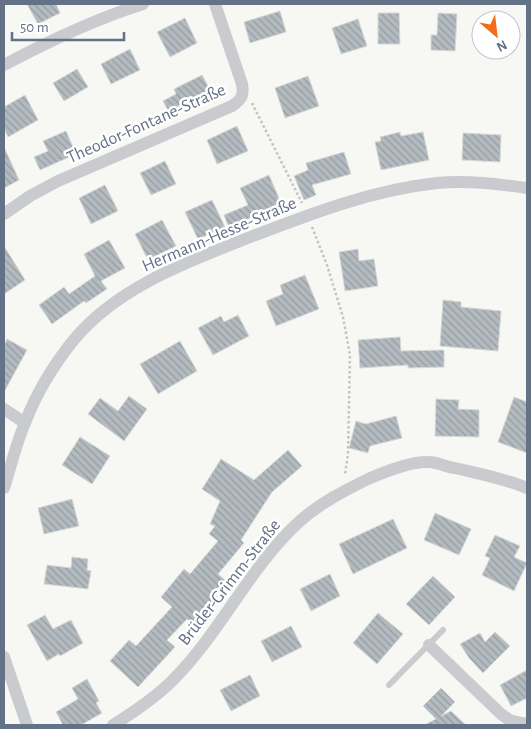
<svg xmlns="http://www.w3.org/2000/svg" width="531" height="729" font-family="'Alegreya Sans',sans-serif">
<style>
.building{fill:url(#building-back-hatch);stroke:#d8d9d6}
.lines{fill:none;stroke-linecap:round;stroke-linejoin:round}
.path{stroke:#c2c3c5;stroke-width:2.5;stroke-dasharray:2.5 2.5;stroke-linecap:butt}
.lane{stroke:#c9cbcf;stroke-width:6}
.street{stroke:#c9cbcf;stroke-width:12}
.labels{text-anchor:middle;stroke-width:5;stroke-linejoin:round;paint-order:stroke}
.street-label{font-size:18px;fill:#637287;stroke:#fff}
</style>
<defs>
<pattern id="building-back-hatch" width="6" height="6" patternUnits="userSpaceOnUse" patternTransform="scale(1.25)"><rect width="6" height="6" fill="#b3bac0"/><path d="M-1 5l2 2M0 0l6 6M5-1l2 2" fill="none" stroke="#959ca2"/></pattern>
</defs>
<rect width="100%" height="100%" fill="#f7f7f4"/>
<!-- building -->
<path class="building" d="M27 4H56L60 13 38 24Z
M280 11 286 32 250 43 244 22Z
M378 13H399L400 44H378Z
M438 13 457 14 455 51 431 50V35H437Z
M185 18 197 43 170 57 157 32Z
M358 19 367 46 341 54 332 28Z
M130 49 140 70 111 84 101 64Z
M77 69 88 87 64 101 53 83Z
M202 75 212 93 184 108 182 104 169 112 163 101 176 94 174 89Z
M308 76 319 106 285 118 275 88Z
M25 95 38 120 8 137 4 128V107Z
M237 126 248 151 217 164 207 140Z
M66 131 76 154 40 170 34 157 48 151 43 141Z
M400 132 401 136 423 132 429 160 381 170 375 142 381 141 380 137Z
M463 133 501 135 500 162 462 160Z
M4 147 19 180 4 188Z
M344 152 351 174 312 185 316 195 304 200 294 176 308 170 306 163Z
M165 161 176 184 151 195 140 173Z
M269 175 281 203 229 228 224 215 248 205 240 188Z
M105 185 118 211 91 224 79 198Z
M212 200 225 227 198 239 185 212Z
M162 220 176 246 148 260 135 234Z
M109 240 125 268 101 281 107 289 86 303 84 301 52 324 39 305 64 287 69 294 95 276 84 254Z
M4 246 25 280 4 294Z
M358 249 359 261 374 259 378 286 345 291 339 252Z
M305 275 319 309 276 326 266 301 283 294 280 285Z
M443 300 461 302V307L501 311 498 351 440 346Z
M238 315 249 336 213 355 198 328 221 316 224 322Z
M400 337 401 351 444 350V367L408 368V365L360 368 358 340Z
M7 339 27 350 4 392V346Z
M180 341 197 371 158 394 140 364Z
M129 396 147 409 124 441 88 414 100 398 118 411Z
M514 397 527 402V453L498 442Z
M436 399 459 400 458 409 479 410V437L435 436Z
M396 416 402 438 370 446 368 453 349 448 356 421 366 424Z
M80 437 110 456 92 484 62 465Z
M288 450 302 466 272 492 241 540 244 543 218 574 225 580 214 594 217 597 194 625 187 619 167 640 175 647 138 687 110 661 129 640 136 646 172 607 161 597 184 569 190 574 218 541 209 534 215 526 210 524 220 501 202 489 221 459 254 480Z
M72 499 79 526 44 534 38 508Z
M435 513 471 529 459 555 424 540Z
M393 519 407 548 353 574 339 544Z
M495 535 520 546 514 557 527 563 514 591 482 575 490 558 485 556Z
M72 557 88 559 87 570 91 571 88 589 44 584 47 565 71 568Z
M330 574 340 596 311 611 300 589Z
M433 576 455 597 429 625 406 604Z
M378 613 403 634 377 664 353 643Z
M45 615 53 629 71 620 83 643 60 656 59 654 47 661 27 625Z
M291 626 302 647 272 662 261 641Z
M495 632 510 646 483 673 469 658 460 644 480 633 485 642Z
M527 670V698L511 706 500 685Z
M250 675 260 696 231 711 220 690Z
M87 679 99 701 96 703 102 713 81 725H63L56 712 78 699 72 688Z
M441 688 455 702 441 716 451 711 466 725H424L436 719 423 706Z"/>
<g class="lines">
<!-- path -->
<path class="path" d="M252 103 302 203
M312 227 327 265 343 317 350 355 348 454 345 475"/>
<!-- lane -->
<path class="lane" d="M389 685 443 630"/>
<!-- street -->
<path class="street" d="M4 65C49 41 95 19 143 4
M4 214 30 196 58 181 232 106C242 99 244 95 242 84L215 4
M4 409 25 423
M4 488C11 466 16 444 25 423 36 394 53 366 72 342 116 287 189 261 253 236 313 213 372 190 437 183 467 180 498 184 527 188
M429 645 501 714 511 721 527 724
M4 657 27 725
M113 725C134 712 155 698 173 680 221 632 250 566 300 521 320 503 344 491 368 479 384 472 410 461 429 462 437 462 446 467 455 468 480 474 503 478 527 488"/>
</g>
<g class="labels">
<!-- street labels -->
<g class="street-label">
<text transform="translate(146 123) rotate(-24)" y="6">Theodor-Fontane-Straße</text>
<text transform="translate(219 234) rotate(-23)" y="6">Hermann-Hesse-Straße</text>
<text transform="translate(229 582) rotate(-52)" y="6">Brüder-Grimm-Straße</text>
</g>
</g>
<!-- border -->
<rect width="531" height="729" fill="none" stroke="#637287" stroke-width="10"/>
<!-- north arrow -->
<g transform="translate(496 35) rotate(152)"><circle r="24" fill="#ffffff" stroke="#c1c7cf"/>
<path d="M0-4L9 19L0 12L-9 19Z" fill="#f26c19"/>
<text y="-8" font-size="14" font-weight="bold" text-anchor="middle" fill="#637287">N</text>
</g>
<!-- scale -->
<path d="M12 32v8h112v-8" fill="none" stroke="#637287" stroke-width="2.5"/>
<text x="20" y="32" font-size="15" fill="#637287" stroke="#ffffff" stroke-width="4" paint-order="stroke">50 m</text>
</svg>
